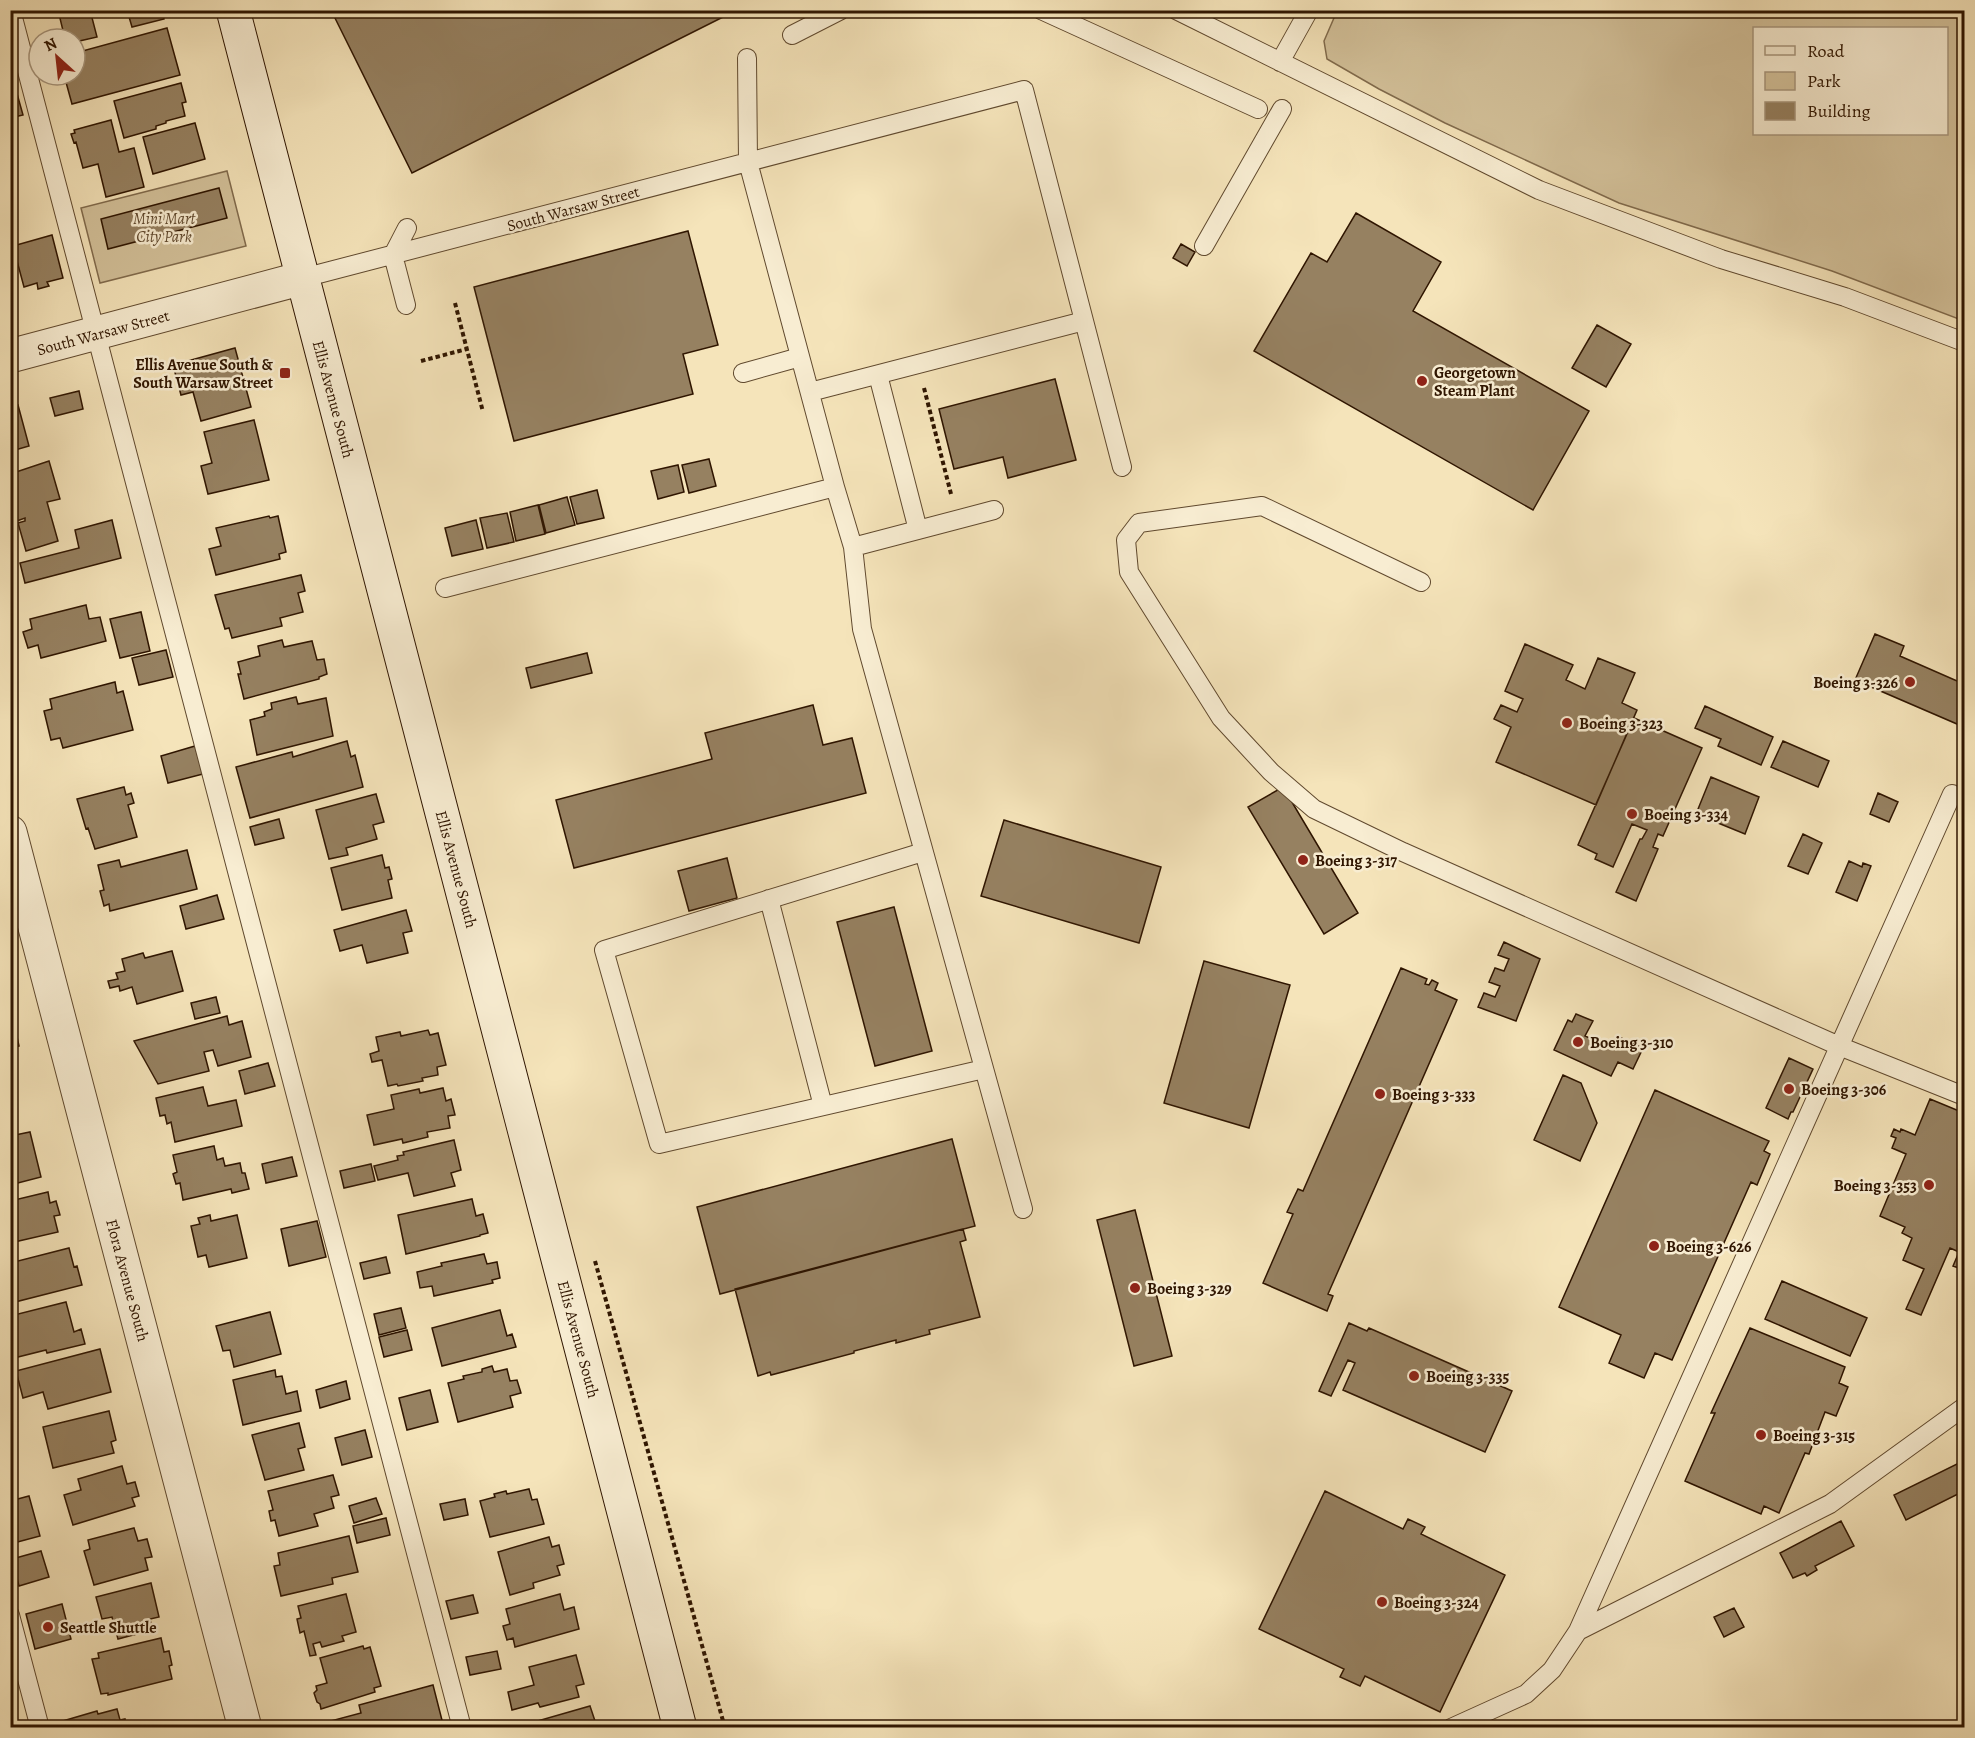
<svg xmlns="http://www.w3.org/2000/svg" width="1975" height="1738" font-family="Alegreya,serif">
<style>
.green{fill:#d3c19a;stroke:#816b4d;stroke-width:1.5;fill-rule:evenodd}
.building{fill:#968161;stroke:#2f1500;stroke-width:1.5}
.lines{fill:none;stroke-linecap:round;stroke-linejoin:round}
.lane-casing{stroke:#60492e;stroke-width:20}
.street-casing{stroke:#60492e;stroke-width:35}
.secondary-casing{stroke:#2f1500;stroke-width:35}
.path{stroke:#2f1500;stroke-width:4;stroke-dasharray:4.5 3;stroke-linecap:butt}
.lane{stroke:#f8edd2;stroke-width:18}
.street{stroke:#f8edd2;stroke-width:33}
.secondary{stroke:#f8edd2;stroke-width:33}
.poi-dot{fill:#8f2418;stroke:#f8edd2;stroke-width:2}
.labels{text-anchor:middle;stroke-width:5;stroke-linejoin:round;paint-order:stroke}
.street-label{font-size:16px;fill:#2f1500;stroke:#f8edd2}
.park-label{font-size:16px;font-style:italic;fill:#60492e;stroke:#f8edd2}
.poi-label{font-size:16px;font-weight:bold;fill:#2f1500;stroke:#f8edd2;text-anchor:start}
</style>
<rect width="100%" height="100%" fill="#f5e4ba"/>
<filter id="stains"><feTurbulence type="fractalNoise" baseFrequency=".00333" numOctaves="4"/><feColorMatrix values="0 0 0 0 .2 0 0 0 0 .09 0 0 0 0 .02 0 0 0 .5 -.17"/></filter>
<radialGradient id="worn" r=".72"><stop offset=".6" stop-color="#630" stop-opacity="0"/><stop offset="1" stop-color="#630" stop-opacity=".3"/></radialGradient>
<!-- green -->
<path class="green" d="M1337 11H1964V321L1832 271 1619 203 1445 123 1379 89 1327 59 1324 41ZM1754 28H1946V134H1754Z
M227 171 246 246 100 283 81 208Z"/>
<!-- building -->
<path class="building" d="M58 10H90L97 37 75 42V39H65Z
M127 10H162L164 19 132 27Z
M331 10H737L412 173Z
M167 28 180 75 72 104 64 75H75V53Z
M181 83 186 102 182 103 185 116 166 121V123L156 126V129L124 138 114 101Z
M16 90 23 115 10 118V91Z
M111 120 119 152 134 148 144 187 106 197 98 164 83 168 76 142 74 143 71 134 75 133 74 130Z
M195 123 205 159 153 174 143 137Z
M219 188 227 218 108 249 101 219Z
M1356 213 1441 262 1413 311 1589 411 1533 510 1254 351 1311 253 1327 262Z
M688 231 718 345 683 354 693 394 514 441 474 287Z
M52 235 63 278 47 282 49 286 38 289 37 283 24 287 13 246Z
M1181 244 1195 252 1187 266 1173 258Z
M1597 325 1631 344 1606 387 1572 368Z
M235 348 251 407 201 421 193 392 181 395 173 365Z
M1055 379 1076 460 1008 478 1003 457 954 469 939 409Z
M79 391 83 409 55 416 50 398Z
M18 405 29 446 15 450 17 455 10 457V407Z
M254 420 269 480 208 494 201 466 212 463 204 432Z
M709 459 716 486 689 493 682 465Z
M49 461 60 499 47 502 58 541 26 551 18 523 25 521V518L14 522 10 511V474Z
M678 465 684 492 658 499 651 471Z
M597 490 604 518 577 524 570 497Z
M567 497 575 525 546 533 539 505Z
M538 505 545 534 516 541 510 512Z
M507 513 514 542 487 548 480 518Z
M269 516 270 518 278 516 286 552 279 554 280 559 216 575 209 549 221 546 216 528Z
M112 520 121 558 25 583 20 563 79 548 75 530Z
M476 520 483 549 452 556 445 528Z
M301 575 305 591 298 593 303 612 280 618 282 626 232 638 229 628 225 629 215 595Z
M86 605 89 619 100 617 106 641 41 658 38 645 28 648 23 632 32 629 30 619Z
M141 612 150 651 120 658 110 619Z
M1875 634 1904 646 1900 656 1964 684V727L1855 680Z
M282 640 284 647 312 641 317 660 324 659 327 674 319 677V679L244 699 238 674H241L238 662 260 656 258 646Z
M1525 644 1573 665 1566 680 1585 689 1598 658 1635 673 1622 703 1637 710 1596 805 1496 762 1511 727 1494 719 1501 705 1517 712 1523 699 1505 691Z
M166 650 173 677 139 685 132 658Z
M587 653 592 673 531 688 526 668Z
M115 682 117 693 123 691 133 730 63 748 60 738 51 740 44 711 52 709 50 699Z
M296 697 298 704 326 698 333 736 257 755 250 720 265 716 264 712 272 709 271 703Z
M813 705 823 745 852 738 866 793 574 868 556 800 712 759 705 733Z
M1705 706 1773 737 1761 765 1718 746 1721 739 1695 728Z
M1634 718 1702 748 1663 836 1658 834 1653 847 1658 849 1636 901 1616 892 1640 839H1642L1647 830 1632 824 1613 867 1595 859 1597 854 1578 845Z
M347 741 351 757 355 755 363 787 250 818 236 767 292 752 293 757Z
M1783 741 1829 761 1818 787 1771 767Z
M195 746 203 774 168 783 161 756Z
M1711 777 1759 797 1745 834 1696 814Z
M124 787 126 795 131 793 134 803 128 805 137 837 95 849 88 828 86 829 77 799Z
M1283 787 1358 913 1324 934 1248 807Z
M1878 793 1898 802 1889 822 1870 814Z
M376 794 384 822 373 825 377 839 346 848 348 855 329 859 316 810Z
M279 819 284 838 255 845 250 827Z
M1004 820 1161 867 1139 943 981 896Z
M1803 834 1822 843 1808 874 1788 866Z
M187 850 197 889 110 911 109 904 104 906 100 891 104 890 98 865 119 860 121 867Z
M382 855 385 868 389 867 392 879 388 880 392 898 342 910 331 868Z
M727 858 737 898 689 911 678 871Z
M1849 861 1862 867 1863 863 1871 866 1857 901 1836 892Z
M217 895 224 919 186 929 180 906Z
M894 907 932 1051 875 1066 837 922Z
M406 910 412 931 403 933 408 953 367 963 362 945 340 951 334 930Z
M1504 942 1540 959 1516 1021 1478 1007 1484 993 1495 997 1500 986 1489 982 1495 968 1504 971 1509 959 1498 955Z
M172 951 183 991 137 1004 132 987 120 991 119 986 110 988 108 981 118 979 116 973 125 971 122 959 143 953 145 958Z
M1204 961 1290 985 1249 1128 1164 1103Z
M1401 968 1427 979 1425 984 1429 985 1432 980 1438 983 1435 990 1457 1000 1328 1294 1333 1296 1327 1311 1263 1283 1293 1214 1287 1212 1298 1189 1303 1191Z
M216 997 220 1013 195 1019 191 1003Z
M1576 1014 1593 1021 1585 1036 1611 1048 1617 1036 1643 1048 1633 1069 1618 1062 1611 1076 1554 1050 1568 1020 1572 1022Z
M227 1016 229 1025 242 1021 251 1057 218 1066 213 1050 204 1052 209 1071 158 1084 134 1041Z
M428 1030 430 1035 438 1033 446 1065 437 1067 438 1075 422 1078 423 1081 398 1086 397 1084 388 1086 382 1060 372 1062 370 1054 379 1051 376 1037 400 1032 401 1036Z
M17 1037 19 1046 13 1048 17 1062 10 1064V1039Z
M1789 1058 1813 1069 1793 1112H1791L1788 1119 1766 1108Z
M268 1063 275 1086 245 1094 239 1071Z
M1563 1075 1581 1083 1597 1123 1580 1161 1534 1140Z
M203 1087 208 1106 236 1100 242 1126 175 1142 171 1122 167 1124 165 1115 160 1116 156 1098Z
M443 1088 446 1101 451 1099 455 1115 448 1116 450 1128 427 1132 428 1137 403 1143 402 1139 374 1145 367 1115 394 1109 391 1095 419 1089 420 1093Z
M1655 1090 1769 1141 1764 1151 1770 1154 1757 1185 1751 1182 1672 1360 1655 1353 1644 1378 1609 1363 1621 1335 1559 1307Z
M1930 1099 1964 1113V1270L1953 1266 1959 1252 1950 1248 1921 1315 1906 1309 1924 1269 1903 1260 1912 1238 1902 1233 1905 1227 1880 1216 1906 1154 1892 1148 1896 1138 1891 1136 1894 1129 1900 1132 1901 1129 1915 1135Z
M30 1132 41 1177 10 1185V1136Z
M952 1139 975 1226 720 1294 697 1207Z
M454 1140 461 1170 451 1173 455 1186 414 1196 408 1173 378 1180 374 1166 398 1160 397 1156 404 1155 403 1152Z
M214 1146 217 1160 223 1158 225 1166 240 1163 242 1173H245L249 1189 232 1193 231 1189 183 1200 180 1183 176 1184 173 1174 177 1172 173 1155Z
M292 1157 297 1176 266 1183 262 1164Z
M371 1164 375 1181 344 1188 340 1171Z
M48 1192 50 1203 56 1201 60 1215 54 1216 58 1232 10 1243V1201Z
M472 1199 476 1216 483 1214 488 1233 480 1235V1236L406 1254 398 1215Z
M1135 1210 1172 1356 1134 1366 1097 1220Z
M210 1215 211 1221 237 1215 247 1258 209 1267 206 1255 198 1257 191 1226 200 1224 198 1218Z
M317 1221 326 1257 289 1266 281 1229Z
M963 1229 966 1240 960 1242 980 1317 929 1330 930 1334 896 1343V1340L854 1351V1353L771 1375 770 1372 758 1376 735 1289Z
M69 1248 74 1267 77 1266 82 1285 15 1302 14 1299 10 1300V1263Z
M484 1254 487 1264 497 1262 500 1278 492 1280 493 1283 434 1296 432 1286 420 1288 417 1272 442 1266 441 1263Z
M386 1257 390 1273 364 1279 360 1263Z
M1782 1281 1867 1318 1850 1356 1765 1319Z
M66 1302 74 1332 81 1329 85 1344 47 1353 46 1350 10 1359V1316Z
M401 1308 406 1328 379 1335 374 1314Z
M500 1310 507 1336 512 1334 516 1347 442 1366 432 1328Z
M270 1312 281 1354 234 1367 230 1350 223 1351 216 1326Z
M1349 1323 1367 1331 1369 1328 1512 1391 1485 1452 1343 1390 1355 1363 1348 1360 1331 1396 1319 1391Z
M1750 1328 1845 1367 1839 1383 1848 1387 1836 1416 1825 1412 1809 1454 1805 1453 1779 1513 1764 1506 1761 1514 1685 1481 1715 1413H1711Z
M407 1330 412 1350 384 1357 379 1337Z
M100 1349 111 1392 48 1409 43 1392 23 1398 16 1371Z
M492 1366 494 1372 507 1369 510 1381 517 1380 521 1393 510 1396 513 1407 458 1422 448 1383 464 1379 463 1376 482 1372V1369Z
M275 1370 276 1377 282 1376 286 1394 297 1391 301 1411 243 1425 233 1380Z
M346 1381 350 1399 320 1408 316 1390Z
M430 1390 438 1422 407 1430 399 1398Z
M109 1411 116 1440 111 1442 114 1453 53 1468 43 1427Z
M299 1423 305 1447 298 1449 304 1470 265 1480 252 1435Z
M365 1430 372 1457 342 1465 335 1438Z
M10 1438 17 1458 10 1460Z
M1959 1463 1964 1475V1491L1906 1520 1894 1495Z
M122 1466 127 1484 135 1482 139 1496 132 1498 135 1506 73 1525 64 1495 81 1490 78 1479Z
M333 1475 339 1495 331 1497 334 1508 314 1514 318 1526 279 1536 275 1520 271 1521 269 1511 273 1510 268 1491Z
M529 1489 532 1500 537 1499 544 1524 490 1537 480 1501 495 1497 494 1494 506 1491 507 1494Z
M1325 1491 1403 1529 1408 1519 1425 1527 1421 1534 1505 1575 1440 1712 1365 1676 1360 1686 1340 1677 1344 1669 1259 1629Z
M29 1496 40 1536 10 1544V1501Z
M376 1498 382 1514 354 1523 349 1506Z
M465 1499 468 1515 444 1520 440 1504Z
M386 1518 390 1535 357 1543 353 1526Z
M1841 1521 1854 1546 1815 1566 1817 1570 1807 1576 1805 1573 1793 1578 1780 1553Z
M134 1528 138 1541 147 1539 152 1557 145 1558 148 1570 94 1585 84 1551 90 1549 88 1540Z
M349 1536 358 1572 332 1578 333 1584 281 1596 274 1566 280 1565 278 1553Z
M549 1537 552 1547 559 1545 564 1564 557 1566 560 1575 533 1583 534 1588 510 1595 498 1552Z
M41 1551 49 1577 19 1586 12 1559Z
M151 1583 159 1617 150 1619 152 1630 118 1639 112 1617 102 1619 96 1597Z
M346 1594 356 1632 342 1636 344 1641 322 1647 320 1642 313 1644 316 1655 310 1656 304 1631 300 1633 297 1619 301 1618 298 1606Z
M560 1594 564 1610 574 1607 579 1629 515 1647 513 1638 507 1640 503 1626 510 1624 506 1609Z
M473 1595 478 1613 451 1619 446 1601Z
M62 1604 71 1639 35 1649 26 1614Z
M1734 1608 1744 1627 1724 1637 1714 1617Z
M161 1638 164 1652 169 1651 172 1665 169 1666 172 1679 108 1695V1693L101 1694 92 1659 99 1658 98 1653Z
M363 1646 364 1649 370 1647 381 1686 374 1688 375 1692 321 1709 320 1704 317 1702 314 1693 317 1690 316 1686 327 1683 320 1658Z
M497 1651 501 1669 470 1675 466 1657Z
M576 1655 584 1684 576 1686 579 1697 540 1707 538 1703 512 1710 508 1692 534 1685 529 1667Z
M433 1685 444 1728H328L327 1722 361 1713 359 1705Z
M590 1706 596 1724 602 1721 604 1728H535L534 1722Z
M117 1709 120 1720 125 1719 127 1728H50L49 1725 97 1711 98 1714Z"/>
<g class="lines">
<defs>
<path id="lane" d="M11 10 462 1728
M1041 10 1258 109
M1176 10 1539 190 1721 259 1845 297 1964 342
M792 35 841 10
M747 58 748 162 835 487 853 547 862 629 1023 1209
M1280 62 1309 10
M1204 246 1282 109
M303 278 1024 90 1122 467
M406 305 393 255 407 228
M743 373 800 357
M878 375 918 530
M810 392 1084 321
M853 547 994 510
M1421 582 1262 506 1139 523 1126 540 1129 572 1221 718 1271 772 1314 809 1403 852 1839 1046 1964 1096
M445 588 835 487
M923 852 604 950 659 1144 984 1069
M769 899 823 1106
M10 1615 40 1728
M1578 1631 1830 1504 1964 1407
M1451 1728 1526 1694 1552 1670 1578 1631 1952 794"/>
<path id="street" d="M10 356 303 278
M10 832 245 1728"/>
<path id="secondary" d="M233 10 680 1728"/>
</defs>
<!-- lane casing -->
<use href="#lane" class="lane-casing"/>
<!-- street casing -->
<use href="#street" class="street-casing"/>
<!-- secondary casing -->
<use href="#secondary" class="secondary-casing"/>
<!-- path -->
<path class="path" d="M455 303 483 412
M421 361 467 349
M924 388 951 494
M595 1261 725 1728"/>
<!-- lane -->
<use href="#lane" class="lane"/>
<!-- street -->
<use href="#street" class="street"/>
<!-- secondary -->
<use href="#secondary" class="secondary"/>
</g>
<!-- markers -->
<g class="poi-dot">
<rect x="279" y="367" width="12" height="12" rx="3"/>
<circle cx="1422" cy="381" r="6"/>
<circle cx="1910" cy="682" r="6"/>
<circle cx="1567" cy="723" r="6"/>
<circle cx="1632" cy="814" r="6"/>
<circle cx="1303" cy="860" r="6"/>
<circle cx="1578" cy="1042" r="6"/>
<circle cx="1789" cy="1089" r="6"/>
<circle cx="1380" cy="1094" r="6"/>
<circle cx="1929" cy="1185" r="6"/>
<circle cx="1654" cy="1246" r="6"/>
<circle cx="1135" cy="1288" r="6"/>
<circle cx="1414" cy="1376" r="6"/>
<circle cx="1761" cy="1435" r="6"/>
<circle cx="1382" cy="1602" r="6"/>
<circle cx="48" cy="1627" r="6"/>
</g>
<g class="labels">
<!-- street labels -->
<g class="street-label">
<text transform="translate(573 208) rotate(-15)" y="6">South Warsaw Street</text>
<text transform="translate(103 332) rotate(-15)" y="6">South Warsaw Street</text>
<text transform="translate(334 399) rotate(75)" y="6">Ellis Avenue South</text>
<text transform="translate(457 869) rotate(75)" y="6">Ellis Avenue South</text>
<text transform="translate(128 1280) rotate(75)" y="6">Flora Avenue South</text>
<text transform="translate(579 1339) rotate(75)" y="6">Ellis Avenue South</text>
</g>
<!-- park labels -->
<g class="park-label">
<text x="164" y="224">Mini Mart<tspan x="164" dy="18">City Park</tspan></text>
</g>
<!-- poi labels -->
<g class="poi-label">
<text x="273" y="370" text-anchor="end">Ellis Avenue South &amp;<tspan x="273" dy="18">South Warsaw Street</tspan></text>
<text x="1434" y="378">Georgetown<tspan x="1434" dy="18">Steam Plant</tspan></text>
<text x="1898" y="688" text-anchor="end">Boeing 3-326</text>
<text x="1579" y="729">Boeing 3-323</text>
<text x="1644" y="820">Boeing 3-334</text>
<text x="1315" y="866">Boeing 3-317</text>
<text x="1590" y="1048">Boeing 3-310</text>
<text x="1801" y="1095">Boeing 3-306</text>
<text x="1392" y="1100">Boeing 3-333</text>
<text x="1917" y="1191" text-anchor="end">Boeing 3-353</text>
<text x="1666" y="1252">Boeing 3-626</text>
<text x="1147" y="1294">Boeing 3-329</text>
<text x="1426" y="1382">Boeing 3-335</text>
<text x="1773" y="1441">Boeing 3-315</text>
<text x="1394" y="1608">Boeing 3-324</text>
<text x="60" y="1633">Seattle Shuttle</text>
</g>
</g>
<!-- margin -->
<rect width="1975" height="1738" fill="none" stroke="#f5e4ba" stroke-width="36"/>
<rect x="12" y="12" width="1951" height="1714" fill="none" stroke="#2f1500" stroke-width="3"/>
<rect x="18" y="18" width="1939" height="1702" fill="none" stroke="#2f1500" stroke-width="1.5"/>
<!-- legend -->
<rect x="1753" y="27" width="195" height="108" fill="#f8edd2" stroke="#a8977e" stroke-width="1.5"/>
<rect x="1765" y="46" width="30" height="9" fill="#f8edd2" stroke="#a8977e" stroke-width="1.5"/>
<text x="1807" y="57" font-size="18" fill="#2f1500">Road</text>
<rect x="1765" y="72" width="30" height="18" fill="#d3c19a" stroke="#a8977e" stroke-width="1.5"/>
<text x="1807" y="87" font-size="18" fill="#2f1500">Park</text>
<rect x="1765" y="102" width="30" height="18" fill="#968161" stroke="#a8977e" stroke-width="1.5"/>
<text x="1807" y="117" font-size="18" fill="#2f1500">Building</text>
<!-- north arrow -->
<g transform="translate(57 57) rotate(333)"><circle r="28" fill="#f8edd2" stroke="#a8977e" stroke-width="1.5"/>
<path d="M0-4.5L10 22L0 15L-10 22Z" fill="#8f2418"/>
<text y="-9" font-size="16" font-weight="bold" text-anchor="middle" fill="#2f1500">N</text>
</g>
<rect width="100%" height="100%" filter="url(#stains)"/>
<rect width="100%" height="100%" fill="url(#worn)"/>
</svg>
